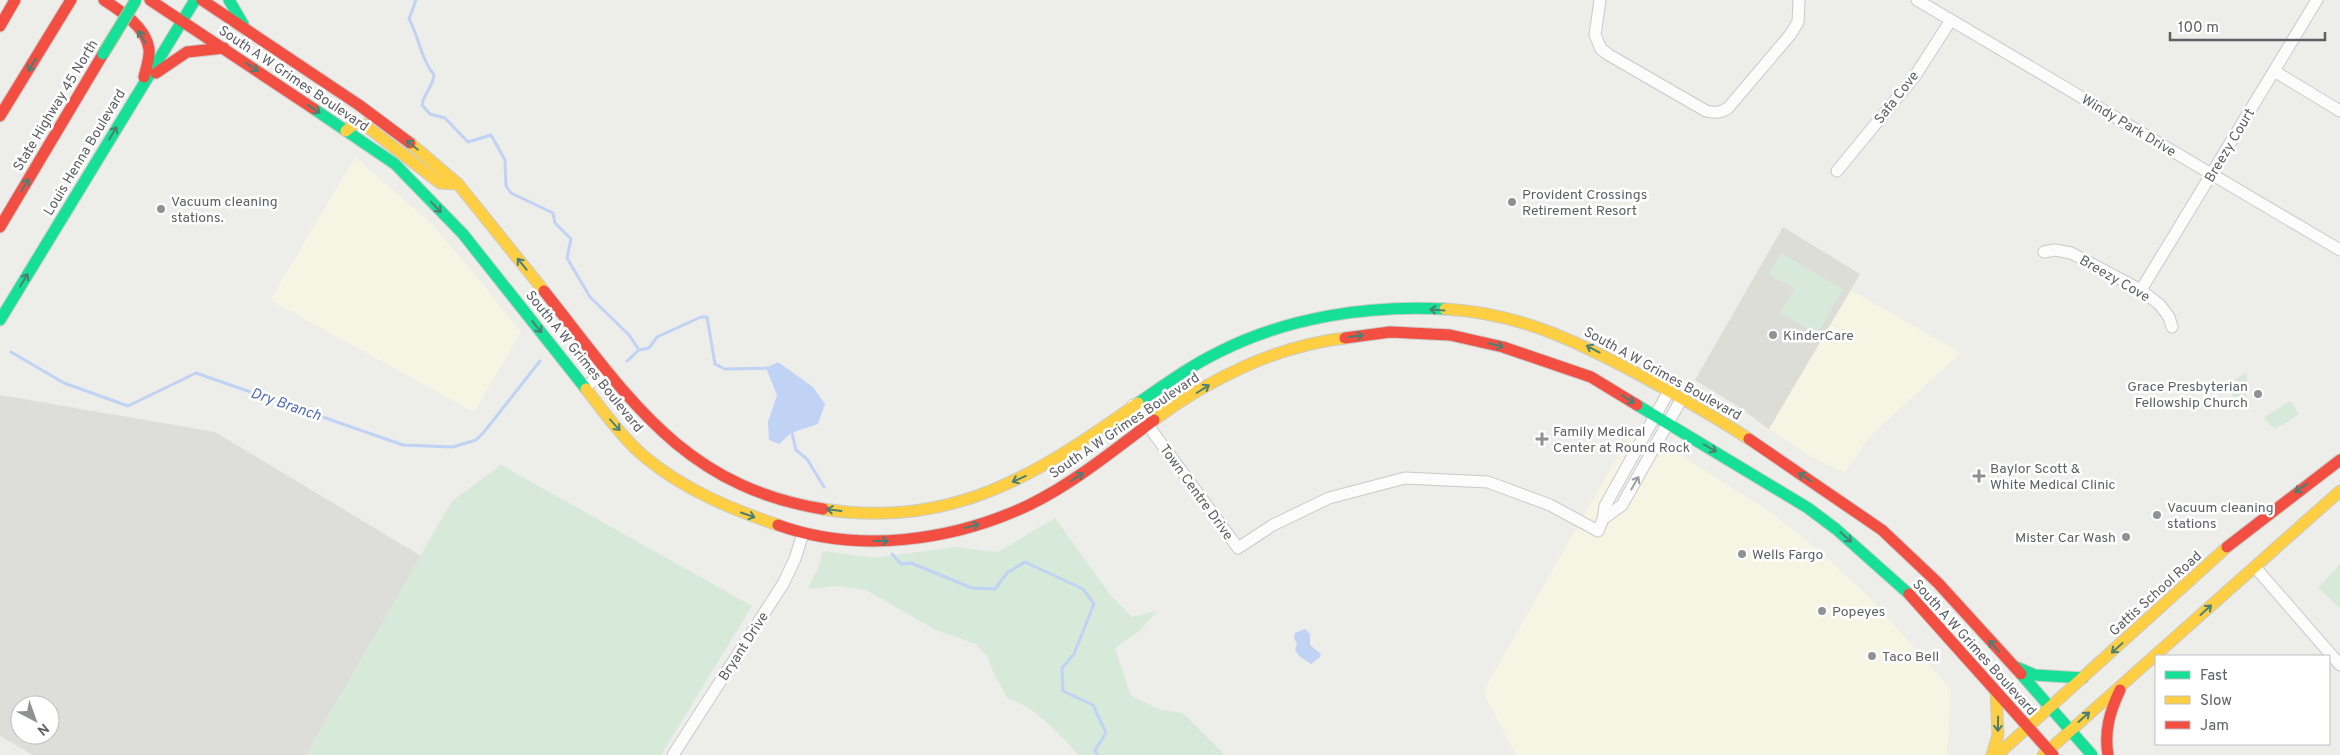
<svg xmlns="http://www.w3.org/2000/svg" width="2340" height="755" font-family="Overpass,sans-serif">
<style>
.commercial{fill:#f5f5e4}
.industrial{fill:#ddddd9;fill-rule:evenodd}
.education{fill:#ddddd7}
.green{fill:#d7e9d9}
.water{fill:#c0d3f4}
.lines{fill:none;stroke-linecap:round;stroke-linejoin:round}
.stream{stroke:#c0d3f4;stroke-width:3}
.street-casing{stroke:#c9c9c9;stroke-width:13}
.fast-casing{stroke:#cacbcb;stroke-width:13}
.slow-casing{stroke:#cacbcb;stroke-width:13}
.jam-casing{stroke:#cacbcb;stroke-width:13}
.street{stroke:#fcfcfc;stroke-width:11}
.fast{stroke:#16e098;stroke-width:11}
.slow{stroke:#ffcf43;stroke-width:11}
.jam{stroke:#f24e42;stroke-width:11}
.fast-bridge-casing{stroke:#c3bf98;stroke-width:13;stroke-linecap:butt}
.fast-bridge{stroke:#16e098;stroke-width:11}
.oneway{stroke:#4c8072}
.oneway2{stroke:#9d9ea2}
.poi-dot{fill:#909194;stroke:#fff;stroke-width:2}
.labels{text-anchor:middle;stroke-width:5;stroke-linejoin:round;paint-order:stroke}
.street-label{font-size:14px;fill:#5e6066;stroke:#fff}
.poi-label{font-size:14px;fill:#5e6066;stroke:#fff;text-anchor:start}
.water-label{font-size:15px;font-style:italic;fill:#506dbc;stroke:#fff}
</style>
<rect width="100%" height="100%" fill="#edede9"/>
<!-- commercial -->
<path class="commercial" d="M355 157 433 225 482 283 521 332 474 412 270 300Z
M1851 290 1961 353 1870 436 1845 473 1807 454 1769 429Z
M1635 426 1773 514 1822 553 1870 598 1951 689 1947 755H1516L1483 692Z"/>
<!-- industrial -->
<path class="industrial" d="M0 395 215 432 421 556 306 755H33L0 736ZM20 705H50V735H20Z"/>
<!-- education -->
<path class="education" d="M1783 227 1860 274 1769 429 1739 407 1695 380Z"/>
<!-- green -->
<path class="green" d="M1781 253 1843 289 1817 334 1780 313 1795 288 1769 275Z
M2247 371 2246 397H2234L2226 388Z
M2290 401 2299 414 2275 429 2264 419 2266 416Z
M501 465 752 606 661 755H306L452 501Z
M1055 518 1111 596 1132 617 1157 611 1139 631 1115 648 1131 696 1161 710 1183 713 1225 755H1079C1062 737 1032 704 1008 699L995 676 987 656 976 644 936 630 866 590 837 586 808 589 819 566 823 551 875 558 955 547 998 552Z
M2340 564V608L2318 588Z"/>
<!-- water -->
<path class="water" d="M778 362 813 387 825 404 818 424 791 433 779 444 769 440 768 422 777 395 766 368Z
M1305 629 1310 634V645L1321 654 1320 657 1311 664 1299 656 1295 650 1297 644 1294 638 1295 633Z"/>
<g class="lines">
<!-- stream -->
<path class="stream" d="M416 0 409 19C419 37 421 59 434 75 433 87 424 93 422 105L430 114 445 118 468 142 491 135 505 160 506 186 511 193 553 213 555 223 571 239 567 258 590 297 629 335 639 350
M11 352 64 383 128 406 196 373 403 445 453 447 476 440 484 432 540 361
M627 361 639 350 649 348 657 337 701 317H707L715 364 725 369 771 368
M791 429 796 450 807 459 824 487
M892 554 901 564 911 563 972 588 995 589 1007 573 1025 562 1083 589 1094 604 1074 654 1062 668 1063 691 1093 705 1106 733 1095 750 1097 755"/>
<defs>
<path id="street" d="M1600 0 1595 35 1601 49 1609 55 1706 111C1715 113 1720 113 1728 108L1790 35 1798 22 1799 0
M1917 0 2340 250
M2274 71 2340 111
M1837 171 1915 76 1951 20
M2044 252 2055 250 2071 253 2141 290 2160 305 2169 317 2172 327
M2141 290 2317 0
M585 387 607 370
M1133 405 1238 548 1273 525 1329 498 1405 478 1488 482 1550 505 1598 531 1603 519 1605 506 1669 391
M1603 519 1622 505 1682 398
M2255 567 2340 665
M673 755 783 584 795 559 803 533"/>
<path id="fast" d="M229 0 243 24
M314 109 395 164 463 234 586 389
M0 320 195 0
M1138 403C1164 385 1190 366 1219 352 1288 317 1368 305 1445 309
M1637 405 1808 508 1836 529 1909 594
M2016 667 2035 675 2083 678
M2021 674 2092 755"/>
<path id="slow" d="M346 131 355 123 365 125 440 183 458 184
M410 143 458 184 544 291
M1445 309C1517 313 1572 339 1634 372 1673 393 1712 415 1749 439
M586 389C604 412 623 439 646 458 685 490 731 509 778 525
M1154 420C1209 379 1276 346 1345 338
M823 509C952 530 1038 474 1138 403
M1992 755 1998 735 1996 692
M1997 755 2227 547
M2043 755 2340 491"/>
<path id="jam" d="M104 0C121 11 146 27 149 49 150 58 146 68 144 77
M150 0 314 109
M202 0 359 105 410 143
M0 26 15 0
M156 73 187 52 224 48
M0 116 71 0
M0 227 103 54
M544 291C627 395 681 486 823 509
M1345 338 1390 332 1450 335 1503 347 1591 377 1637 405
M1749 439 1882 530 1938 583 2021 674
M778 525C858 554 953 541 1029 505 1074 483 1114 450 1154 420
M2227 547 2340 460
M1909 594 2053 755
M2108 755C2104 731 2110 711 2120 690"/>
</defs>
<!-- street casing -->
<use href="#street" class="street-casing"/>
<!-- fast casing -->
<use href="#fast" class="fast-casing"/>
<!-- slow casing -->
<use href="#slow" class="slow-casing"/>
<!-- jam casing -->
<use href="#jam" class="jam-casing"/>
<!-- street -->
<use href="#street" class="street"/>
<!-- fast -->
<use href="#fast" class="fast"/>
<!-- slow -->
<use href="#slow" class="slow"/>
<!-- jam -->
<use href="#jam" class="jam"/>
<defs>
<path id="fast-bridge" d="M103 54 136 0"/>
</defs>
<!-- fast-bridge casing -->
<use href="#fast-bridge" class="fast-bridge-casing"/>
<!-- fast-bridge -->
<use href="#fast-bridge" class="fast-bridge"/>
</g>
<!-- one-way arrows -->
<defs><path id="oneway-shaft" d="M-6 0H5M1.5-3L5.5 0L1.5 3" fill="none" stroke-width="1.6" stroke-linecap="round" stroke-linejoin="round" transform="scale(1.25)"/></defs>
<g class="oneway">
<use href="#oneway-shaft" transform="translate(142 37) rotate(-119)"/>
<use href="#oneway-shaft" transform="translate(32 65) rotate(122)"/>
<use href="#oneway-shaft" transform="translate(252 67) rotate(35)"/>
<use href="#oneway-shaft" transform="translate(314 109) rotate(34)"/>
<use href="#oneway-shaft" transform="translate(113 133) rotate(-59)"/>
<use href="#oneway-shaft" transform="translate(412 145) rotate(-141)"/>
<use href="#oneway-shaft" transform="translate(25 185) rotate(-59)"/>
<use href="#oneway-shaft" transform="translate(436 207) rotate(46)"/>
<use href="#oneway-shaft" transform="translate(522 264) rotate(-129)"/>
<use href="#oneway-shaft" transform="translate(24 280) rotate(-59)"/>
<use href="#oneway-shaft" transform="translate(1437 310) rotate(-176)"/>
<use href="#oneway-shaft" transform="translate(537 327) rotate(51)"/>
<use href="#oneway-shaft" transform="translate(1356 336) rotate(-7)"/>
<use href="#oneway-shaft" transform="translate(1496 345) rotate(13)"/>
<use href="#oneway-shaft" transform="translate(1593 349) rotate(-152)"/>
<use href="#oneway-shaft" transform="translate(1203 389) rotate(-32)"/>
<use href="#oneway-shaft" transform="translate(1628 399) rotate(32)"/>
<use href="#oneway-shaft" transform="translate(615 425) rotate(48)"/>
<use href="#oneway-shaft" transform="translate(1710 448) rotate(30)"/>
<use href="#oneway-shaft" transform="translate(1077 477) rotate(-32)"/>
<use href="#oneway-shaft" transform="translate(1805 477) rotate(-146)"/>
<use href="#oneway-shaft" transform="translate(1019 479) rotate(156)"/>
<use href="#oneway-shaft" transform="translate(2301 488) rotate(144)"/>
<use href="#oneway-shaft" transform="translate(834 510) rotate(-173)"/>
<use href="#oneway-shaft" transform="translate(748 515) rotate(19)"/>
<use href="#oneway-shaft" transform="translate(972 526) rotate(-15)"/>
<use href="#oneway-shaft" transform="translate(1846 537) rotate(42)"/>
<use href="#oneway-shaft" transform="translate(881 541)"/>
<use href="#oneway-shaft" transform="translate(2206 610) rotate(-42)"/>
<use href="#oneway-shaft" transform="translate(1994 646) rotate(-132)"/>
<use href="#oneway-shaft" transform="translate(2117 648) rotate(138)"/>
<use href="#oneway-shaft" transform="translate(2084 717) rotate(-42)"/>
<use href="#oneway-shaft" transform="translate(1998 724) rotate(91)"/>
</g>
<use class="oneway2" href="#oneway-shaft" transform="translate(1635 483) rotate(-60)"/>
<!-- markers -->
<g class="poi-dot">
<circle cx="1512" cy="202" r="5"/>
<circle cx="161" cy="209" r="5"/>
<circle cx="1773" cy="335" r="5"/>
<circle cx="2258" cy="394" r="5"/>
<path d="M1539.5 431.5h5v5h5v5h-5v5h-5v-5h-5v-5h5z"/>
<path d="M1976.5 468.5h5v5h5v5h-5v5h-5v-5h-5v-5h5z"/>
<circle cx="2157" cy="515" r="5"/>
<circle cx="2126" cy="537" r="5"/>
<circle cx="1742" cy="554" r="5"/>
<circle cx="1822" cy="611" r="5"/>
<circle cx="1872" cy="656" r="5"/>
</g>
<g class="labels">
<!-- street labels -->
<g class="street-label">
<text transform="translate(294 78) rotate(34)" y="5">South A W Grimes Boulevard</text>
<text transform="translate(1896 97) rotate(-52)" y="5">Safa Cove</text>
<text transform="translate(55 105) rotate(-59)" y="5">State Highway 45 North</text>
<text transform="translate(2129 125) rotate(31)" y="5">Windy Park Drive</text>
<text transform="translate(2229 145) rotate(-59)" y="5">Breezy Court</text>
<text transform="translate(84 152) rotate(-59)" y="5">Louis Henna Boulevard</text>
<text transform="translate(2115 278) rotate(30)" y="5">Breezy Cove</text>
<text transform="translate(585 361) rotate(51)" y="5">South A W Grimes Boulevard</text>
<text transform="translate(1663 373) rotate(29)" y="5">South A W Grimes Boulevard</text>
<text transform="translate(1124 425) rotate(-34)" y="5">South A W Grimes Boulevard</text>
<text transform="translate(1197 492) rotate(54)" y="5">Town Centre Drive</text>
<text transform="translate(2155 593) rotate(-42)" y="5">Gattis School Road</text>
<text transform="translate(743 646) rotate(-57)" y="5">Bryant Drive</text>
<text transform="translate(1975 647) rotate(48)" y="5">South A W Grimes Boulevard</text>
</g>
<!-- poi labels -->
<g class="poi-label">
<text x="1522" y="199">Provident Crossings<tspan x="1522" dy="16">Retirement Resort</tspan></text>
<text x="171" y="206">Vacuum cleaning<tspan x="171" dy="16">stations.</tspan></text>
<text x="1783" y="340">KinderCare</text>
<text x="2248" y="391" text-anchor="end">Grace Presbyterian<tspan x="2248" dy="16">Fellowship Church</tspan></text>
<text x="1553" y="436">Family Medical<tspan x="1553" dy="16">Center at Round Rock</tspan></text>
<text x="1990" y="473">Baylor Scott &amp;<tspan x="1990" dy="16">White Medical Clinic</tspan></text>
<text x="2167" y="512">Vacuum cleaning<tspan x="2167" dy="16">stations</tspan></text>
<text x="2116" y="542" text-anchor="end">Mister Car Wash</text>
<text x="1752" y="559">Wells Fargo</text>
<text x="1832" y="616">Popeyes</text>
<text x="1882" y="661">Taco Bell</text>
</g>
<!-- water labels -->
<g class="water-label">
<text transform="translate(286 404) rotate(19)" y="5">Dry Branch</text>
</g>
</g>
<!-- legend -->
<rect x="2155" y="655" width="175" height="90" fill="#ffffff" stroke="#bfbfc2"/>
<rect x="2165" y="671" width="25" height="8" fill="#16e098" stroke="#bfbfc2"/>
<text x="2200" y="680" font-size="15" fill="#5e6066">Fast</text>
<rect x="2165" y="696" width="25" height="8" fill="#ffcf43" stroke="#bfbfc2"/>
<text x="2200" y="705" font-size="15" fill="#5e6066">Slow</text>
<rect x="2165" y="721" width="25" height="8" fill="#f24e42" stroke="#bfbfc2"/>
<text x="2200" y="730" font-size="15" fill="#5e6066">Jam</text>
<!-- north arrow -->
<g transform="translate(35 720) rotate(139)"><circle r="24" fill="#ffffff" stroke="#bfbfc2"/>
<path d="M0-4L9 19L0 12L-9 19Z" fill="#909194"/>
<text y="-8" font-size="14" font-weight="bold" text-anchor="middle" fill="#5e6066">N</text>
</g>
<!-- scale -->
<path d="M2170 32v8h155v-8" fill="none" stroke="#5e6066" stroke-width="2.5"/>
<text x="2178" y="32" font-size="15" fill="#5e6066" stroke="#ffffff" stroke-width="4" paint-order="stroke">100 m</text>
</svg>
